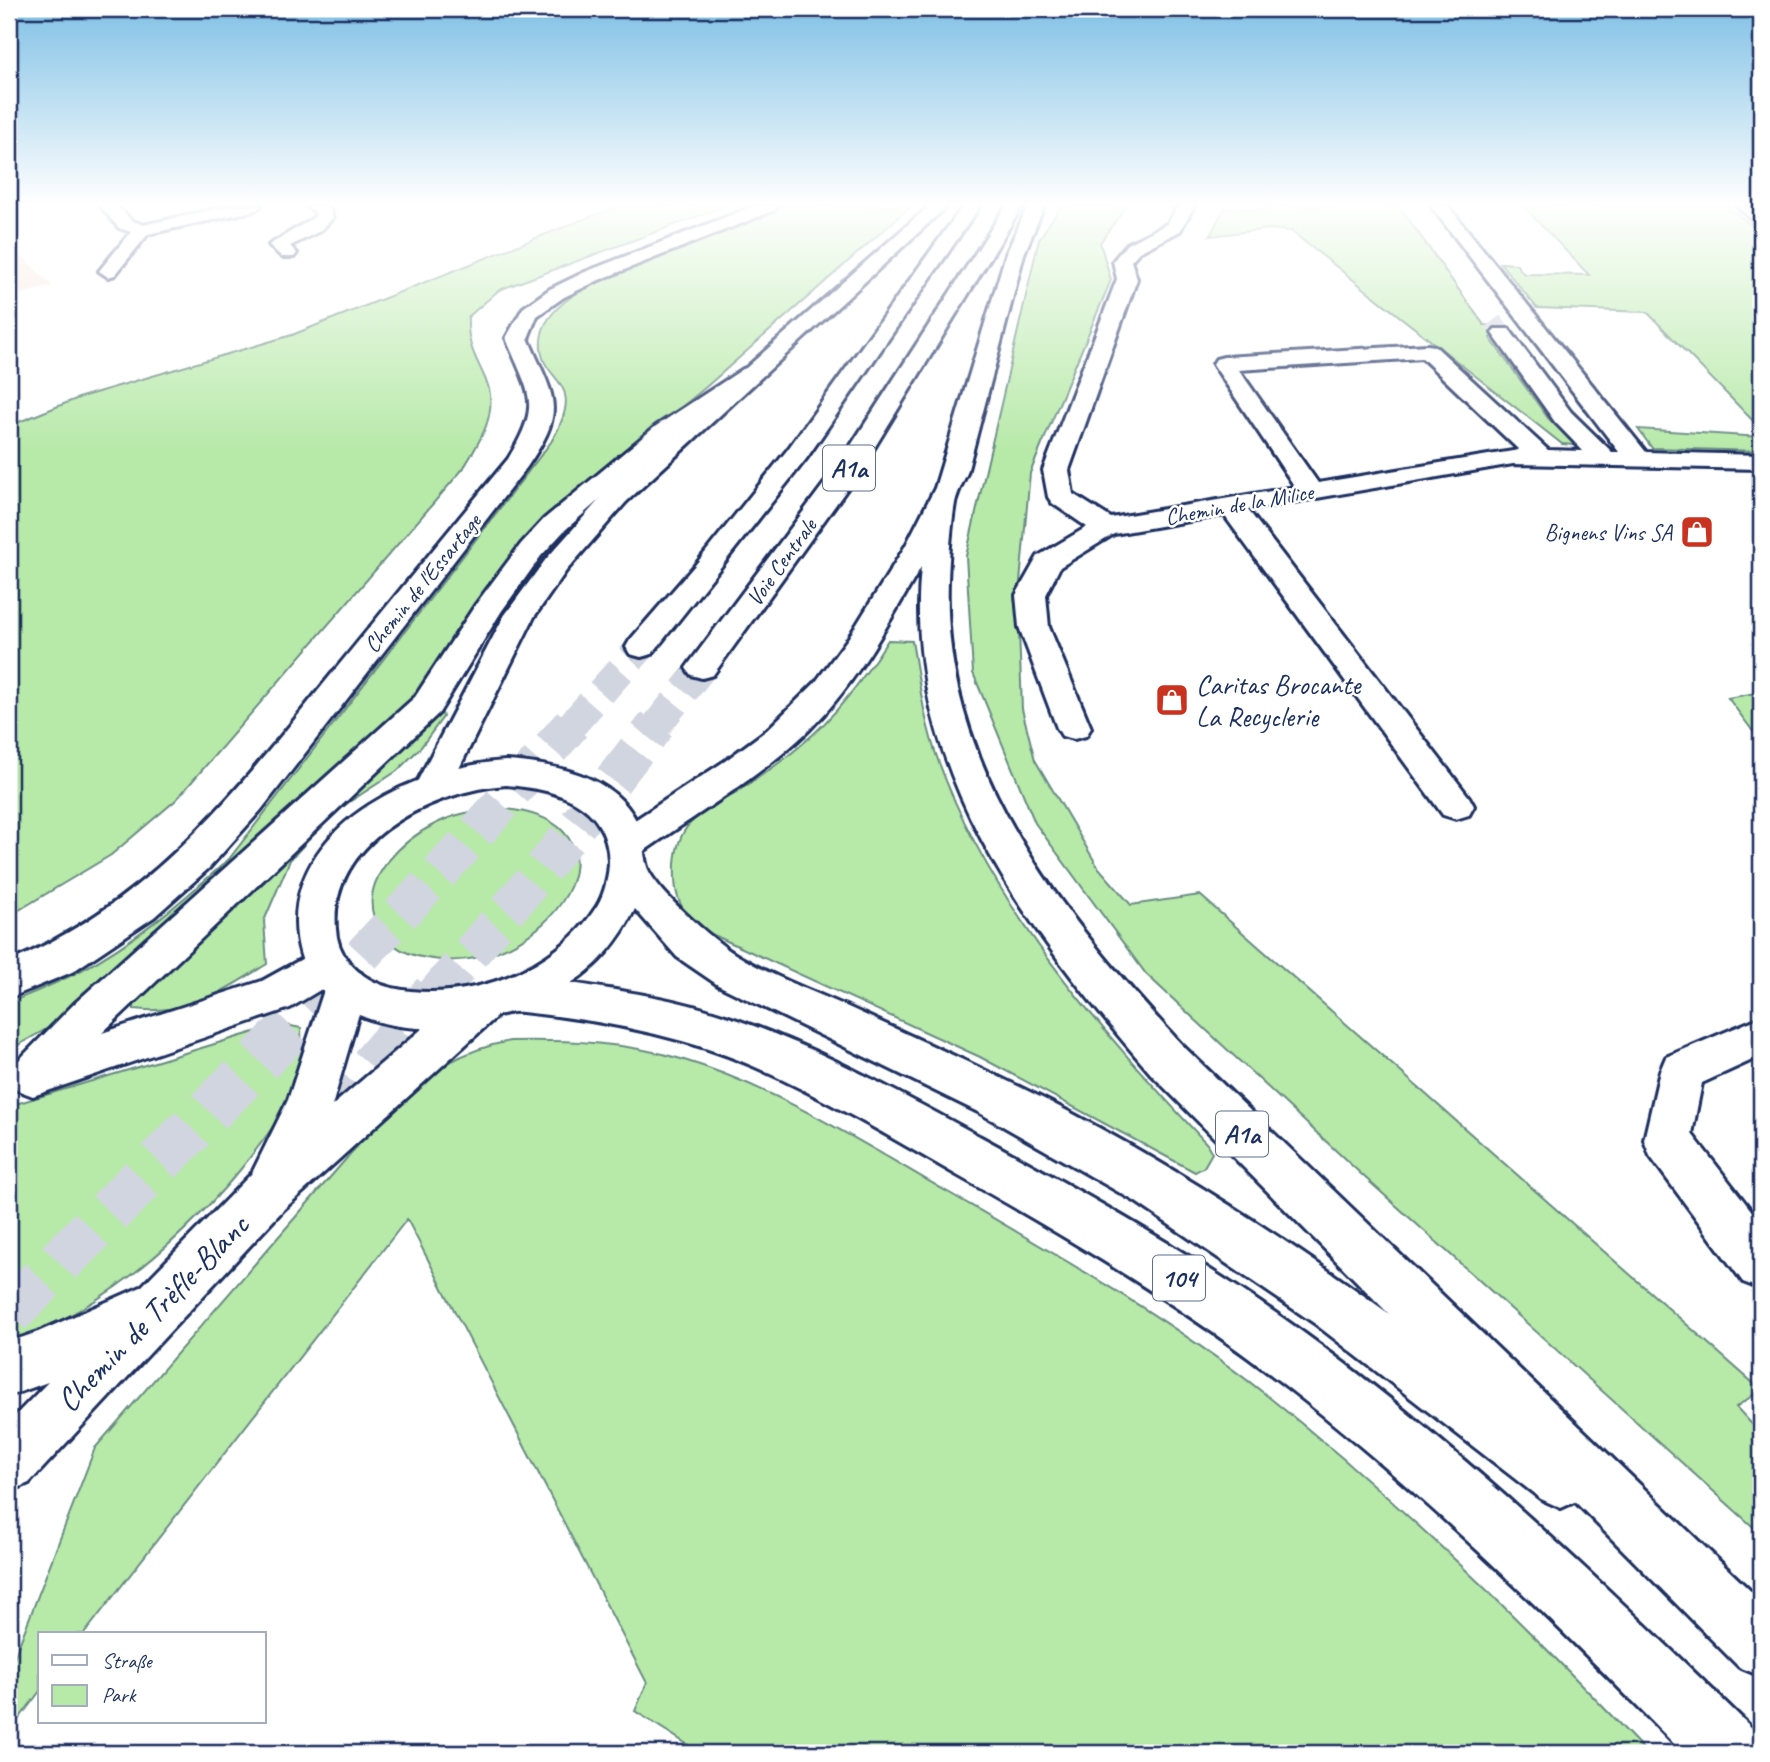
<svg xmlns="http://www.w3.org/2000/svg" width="1770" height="1762" font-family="Caveat,sans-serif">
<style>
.built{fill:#f4e5dd}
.green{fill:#b7e9a8;stroke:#698c83;stroke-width:2}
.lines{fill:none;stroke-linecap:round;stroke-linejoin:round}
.minor-tunnel{stroke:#d1d5df;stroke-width:18;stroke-dasharray:18 10;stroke-linecap:butt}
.highway-tunnel-far2{stroke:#d1d5df;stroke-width:30;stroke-dasharray:30 15;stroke-linecap:butt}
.highway-tunnel-far1{stroke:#d1d5df;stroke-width:38;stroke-dasharray:38 18;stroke-linecap:butt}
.highway-tunnel{stroke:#d1d5df;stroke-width:47;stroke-dasharray:47 24;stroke-linecap:butt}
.minor-casing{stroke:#1b2f5e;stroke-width:6}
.major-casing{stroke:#1b2f5e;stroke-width:6}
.highway-casing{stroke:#1b2f5e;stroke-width:6}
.minor{fill:#fff;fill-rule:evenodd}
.major{fill:#fff;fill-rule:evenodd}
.highway{fill:#fff;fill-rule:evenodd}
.labels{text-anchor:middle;stroke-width:5;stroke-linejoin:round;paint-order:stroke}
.far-street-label{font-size:23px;fill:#1b2f5e;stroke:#fff}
.far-poi-label{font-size:23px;fill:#1b2f5e;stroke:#fff;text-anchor:end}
.shield{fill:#fff;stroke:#5f6d8e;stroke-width:2}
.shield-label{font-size:26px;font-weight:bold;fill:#1b2f5e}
.poi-label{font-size:28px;fill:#1b2f5e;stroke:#fff;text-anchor:start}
.near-street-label{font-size:33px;fill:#1b2f5e;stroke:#fff}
</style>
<rect width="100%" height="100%" fill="#fff"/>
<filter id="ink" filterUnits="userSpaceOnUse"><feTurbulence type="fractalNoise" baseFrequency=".0143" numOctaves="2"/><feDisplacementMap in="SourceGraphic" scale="14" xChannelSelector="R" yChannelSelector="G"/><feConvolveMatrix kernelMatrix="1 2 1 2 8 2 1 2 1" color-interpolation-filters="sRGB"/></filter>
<g filter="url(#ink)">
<!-- built -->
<path class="built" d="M9 242 18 252 52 286 9 297Z"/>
<!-- green -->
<path class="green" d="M617 206H726L499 290 468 317C467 348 476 356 487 383 499 414 478 444 463 469L176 800 111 855 9 916V426L81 397 292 335Z
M783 206H911L706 387 552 514 503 569 409 703 55 1024 9 1050V1003C32 993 55 984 78 972 134 943 182 901 229 859L551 442C591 375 537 385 541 340 542 322 557 307 571 297 597 279 629 268 658 256 700 240 742 223 783 206Z
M1061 206H1126L1100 243 1111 280 1030 473 1018 604 1022 709 1035 760 1098 867 1131 905 1200 895 1761 1390 1736 1407 1761 1434V1534L1361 1174 1146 974 1035 823 973 673 966 556 1039 239Z
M1270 206H1399L1484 325 1506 326 1490 338 1548 418 1575 445 1562 444 1291 231 1269 229 1210 236 1224 208 1268 210Z
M1523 206H1726L1761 232V429L1647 312 1537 308 1500 263 1516 264 1524 274 1589 275Z
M1638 429 1761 437V451L1652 448Z
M888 640 912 641C919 681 924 722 938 760 992 908 1101 1031 1207 1144L1212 1153 1204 1167 1195 1172 980 1057 705 931C687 919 675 901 675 878 674 860 676 842 687 827 699 812 719 803 735 793 757 779 780 763 800 746 836 716 863 679 888 640Z
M1761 692V742L1728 698Z
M438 713H442L443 717 421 747 397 771 334 812 290 860 264 921 267 964C223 991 188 1016 134 1009V995Z
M493 808C656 815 548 982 426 958 402 954 382 941 374 918 361 877 404 839 437 823 454 814 474 811 493 808Z
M281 1024 301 1028C301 1041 304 1058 301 1070 289 1109 265 1139 240 1170 178 1244 101 1310 9 1343V1106Z
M510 1041C567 1040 625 1042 681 1059 775 1087 861 1142 946 1191 1055 1254 1166 1316 1265 1394 1402 1503 1527 1626 1647 1753H701L635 1711 647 1683 407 1219 84 1634H40V1691L9 1732V1671L95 1448 392 1106C427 1072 462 1050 510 1041Z"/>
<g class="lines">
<!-- minor-tunnel -->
<path class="minor-tunnel" d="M1493 321 1502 333"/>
<!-- highway-tunnel-far2 -->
<path class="highway-tunnel-far2" d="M571 726 641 647
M656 726 702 668"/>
<!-- highway-tunnel-far1 -->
<path class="highway-tunnel-far1" d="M324 996 464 846 572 724
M434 996 541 871 657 724"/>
<!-- highway-tunnel -->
<path class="highway-tunnel" d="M326 1121 435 994
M9 1313 325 994"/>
<defs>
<path id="minor" d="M100 206H117L131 220 143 225 229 206H261L253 211 148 234 115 275 108 277 99 271 131 232 119 228Z
M307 206H329L333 218 320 231 290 246 297 253 294 257H282L269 245 315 217V212Z
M754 206H777L775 210 599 280 564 297 537 316 528 338C553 398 569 407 527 467L261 810 209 868 154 917 72 972 9 998V962C153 901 234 794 330 676 389 604 448 531 508 459 543 402 529 395 506 338L523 308 550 289 585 272Z
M1178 206H1194L1180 231 1139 252 1131 261 1137 279 1069 470 1073 494 1111 518 1295 487 1213 364 1216 359 1224 357 1427 345 1435 346 1548 450 1583 451 1555 422 1492 333 1495 329H1509L1571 412 1612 452H1619L1431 206H1448L1646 452 1761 455V469L1513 464 1248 510 1469 797 1474 806 1469 815 1456 819 1443 815 1224 515 1114 534 1060 567 1046 595 1049 627 1091 728 1086 736 1074 739 1062 736 1057 728 1019 627 1016 595 1038 556 1087 527 1052 503 1048 497 1043 470 1117 279 1113 261 1127 244 1167 224ZM1422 358 1519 450 1318 483 1239 370Z
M1737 206H1756L1761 210V223L1755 222Z
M751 367 759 369 762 374 759 379 672 436 564 531 541 556 501 612 439 713 102 1033 262 981 311 954 326 949 341 954 345 969 361 973 367 986 332 1106 465 992 480 987 495 992 501 1005 495 1018 284 1209 29 1483 9 1492V1422L48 1382 9 1396V1342L38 1332 141 1287 252 1173 288 1100 325 987 290 1008 33 1096 17 1090 11 1076 17 1062 74 1004 415 697 476 604 521 544 544 519 656 426 743 369Z
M1761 1017V1056L1702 1083 1692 1134 1761 1223V1289L1743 1282 1650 1156 1644 1140 1660 1071 1666 1057Z"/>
<path id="major" d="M506 761C554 764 614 775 637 822 645 840 642 851 647 867 655 890 713 940 735 954 771 976 810 990 848 1007 924 1042 1001 1076 1075 1115 1256 1211 1420 1333 1581 1459L1590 1479 1581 1499 1561 1508 1541 1499 1314 1323 1136 1202 978 1112 718 985 677 957 635 909C620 939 600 965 571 983 615 990 661 996 704 1009 801 1038 892 1089 981 1137 1107 1205 1231 1276 1344 1363 1490 1474 1622 1602 1753 1729L1761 1753H1683C1563 1630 1440 1508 1305 1401 1196 1314 1076 1242 955 1174 889 1136 823 1097 753 1066 681 1035 600 1020 522 1012 507 1010 490 1019 475 1023 423 1035 355 1028 317 985 302 968 296 943 296 921 297 820 420 766 506 761ZM506 785C556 789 606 802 609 860 609 875 605 893 597 906 556 971 465 1004 392 988 366 982 342 963 337 937 322 845 429 791 506 785Z"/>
<path id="highway" d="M929 206H947L626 502 566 571 534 617 445 797 432 801 419 797 414 788 504 616 546 559 608 490Z
M963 206H980L806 459 652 654 641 657 630 654 626 647 630 640 696 564 788 449Z
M1006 206H1022L862 468 713 675 702 678 691 675 686 668 691 661 839 464Z
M1028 206H1044L1024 254 967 473C963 482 957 493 955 503 951 526 949 556 948 581 941 769 1063 916 1183 1046L1761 1601V1676L1739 1667 1151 1074C1029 932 901 766 921 567 888 624 856 684 809 730 759 778 698 813 641 853L628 857 615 853 609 843 615 833 725 761 767 730 815 683 849 637 906 545 935 488 1006 254Z"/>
</defs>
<!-- minor casing -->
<use href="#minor" class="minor-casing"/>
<!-- major casing -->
<use href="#major" class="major-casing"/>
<!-- highway casing -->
<use href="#highway" class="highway-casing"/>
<!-- minor -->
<use href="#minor" class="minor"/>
<!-- major -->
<use href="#major" class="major"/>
<!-- highway -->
<use href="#highway" class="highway"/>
</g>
</g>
<!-- sky -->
<linearGradient id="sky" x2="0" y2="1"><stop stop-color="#7fc0e5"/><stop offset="0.45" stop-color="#fff"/><stop offset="1" stop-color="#fff" stop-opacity="0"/></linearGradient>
<rect width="1770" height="453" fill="url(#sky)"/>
<!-- icons -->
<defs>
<symbol id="shop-square" viewBox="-11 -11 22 22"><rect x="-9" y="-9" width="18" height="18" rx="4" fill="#c8321e" stroke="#fff"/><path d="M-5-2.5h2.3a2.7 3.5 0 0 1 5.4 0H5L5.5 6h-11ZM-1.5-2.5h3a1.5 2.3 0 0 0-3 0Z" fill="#fff"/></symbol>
</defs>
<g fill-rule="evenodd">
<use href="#shop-square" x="1678" y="513" width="38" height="38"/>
<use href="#shop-square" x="1153" y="681" width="38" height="38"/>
</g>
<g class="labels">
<!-- far-street labels -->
<g class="far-street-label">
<text transform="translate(1239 504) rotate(-10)" y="8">Chemin de la Milice</text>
<text transform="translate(781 562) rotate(-54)" y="8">Voie Centrale</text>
<text transform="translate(422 583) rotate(-51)" y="8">Chemin de l'Essartage</text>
</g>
<!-- far-poi labels -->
<g class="far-poi-label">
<text x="1672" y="540">Bignens Vins SA</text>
</g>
<!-- shield labels -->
<g class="shield">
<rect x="823" y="445.5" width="52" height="45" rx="5"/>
<rect x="1216" y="1111.5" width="52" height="45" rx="5"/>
<rect x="1153" y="1255.5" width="52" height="45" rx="5"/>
</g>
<g class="shield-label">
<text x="849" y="477">A1a</text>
<text x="1242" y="1143">A1a</text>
<text x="1179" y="1287">104</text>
</g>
<!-- poi labels -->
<g class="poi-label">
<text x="1196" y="694">Caritas Brocante<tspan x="1196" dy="32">La Recyclerie</tspan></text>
</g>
<!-- near-street labels -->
<g class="near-street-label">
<text transform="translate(152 1312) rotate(-46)" y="12">Chemin de Trèfle-Blanc</text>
</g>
</g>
<!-- margin -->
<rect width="1770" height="1762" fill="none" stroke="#fff" stroke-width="35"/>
<rect x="18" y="18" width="1735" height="1727" fill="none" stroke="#1b2f5e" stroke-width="2.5" filter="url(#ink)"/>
<!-- legend -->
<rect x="38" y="1632" width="228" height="91" fill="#ffffff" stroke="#a4acbf" stroke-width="2"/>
<rect x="52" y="1655" width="35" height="10" fill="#ffffff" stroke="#a4acbf" stroke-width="2"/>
<text x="102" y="1668" font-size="21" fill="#1b2f5e">Straße</text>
<rect x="52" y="1685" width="35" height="21" fill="#b7e9a8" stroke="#a4acbf" stroke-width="2"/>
<text x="102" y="1702" font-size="21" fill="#1b2f5e">Park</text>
</svg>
